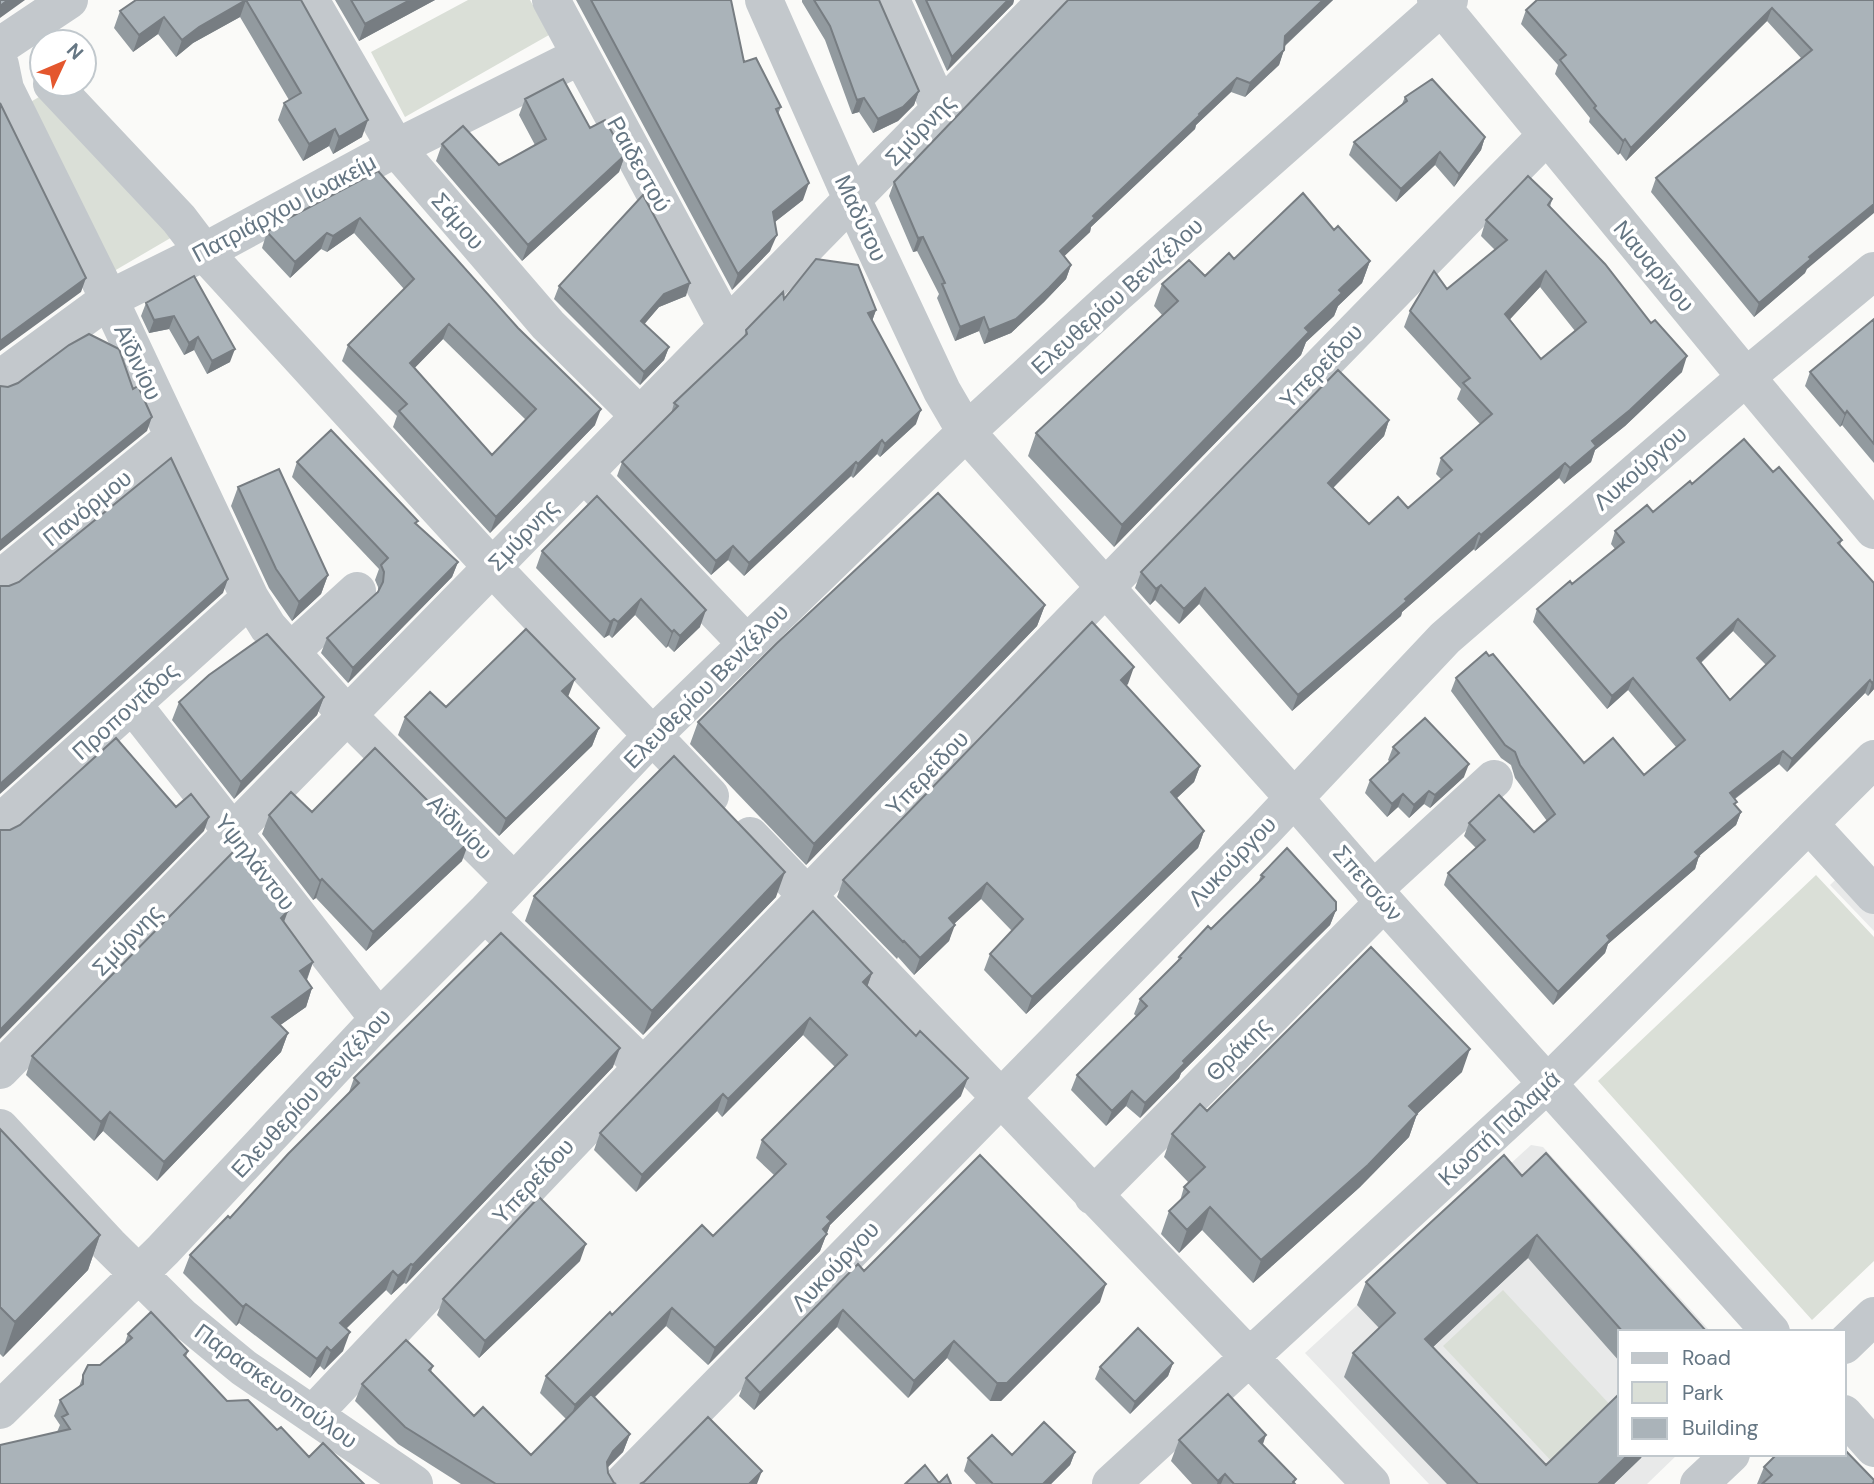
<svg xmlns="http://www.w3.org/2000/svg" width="1874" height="1484" font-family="'DM Sans',sans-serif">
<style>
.built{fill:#e8e9e9}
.green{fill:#dadfd7}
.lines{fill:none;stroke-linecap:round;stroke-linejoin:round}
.minor{stroke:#c3c8cc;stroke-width:38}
.wall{fill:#929a9f;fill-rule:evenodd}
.shaded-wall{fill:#777d82}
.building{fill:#aab3b9;stroke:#777d82;stroke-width:2;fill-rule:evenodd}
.labels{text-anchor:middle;stroke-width:7;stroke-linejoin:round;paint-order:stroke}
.street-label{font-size:23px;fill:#657683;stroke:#fff}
</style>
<rect width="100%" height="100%" fill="#fafaf8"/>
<!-- built -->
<path class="built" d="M1859 857 1874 873V931L1830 885Z
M1531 1145 1543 1147 1711 1332H1620V1454H1678L1647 1484H1429L1305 1353Z"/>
<!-- green -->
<path class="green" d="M468 0H530L549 35 405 117 371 52Z
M46 93 179 233 109 274 20 108Z
M1816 875 1874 937V1261L1812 1320 1598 1081Z
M1503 1290 1614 1409 1555 1465 1443 1346Z"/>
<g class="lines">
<!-- minor -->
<path class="minor" d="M310 0 396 148 548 325 640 416
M551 0 727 327
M764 0 852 199 942 391 966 432 1293 797 1384 902 1771 1332
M891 0 940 109
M1436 0 1746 377 1874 530
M0 46 69 0
M0 65 5 89 109 299 250 598 268 627 347 715 513 881
M52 84 179 219 204 252 492 567 710 796
M0 379 109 299 204 252 396 148 580 56
M584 473 747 644
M0 579 174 437
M290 652 357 591
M133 705 379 1019
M0 823 250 598
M1809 824 1874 895
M750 836 1371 1484
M1373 890 1494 779
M485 913 642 1065
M0 1070 1047 0
M0 1128 109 1245 182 1317 244 1368 414 1484
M1093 1196 1384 902
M1844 1345 1874 1316
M0 1410 163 1250 379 1019 485 913 652 736 747 644 966 432 1114 296 1449 0
M313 1414C719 984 1131 559 1546 136
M1844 1414 1874 1448
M622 1484 1264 830 1445 638 1746 377 1874 271
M1111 1484 1548 1083 1874 759
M1699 1484 1731 1454"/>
</g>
<!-- wall -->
<path class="wall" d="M136 0H301L362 137 333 154 329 146 303 161 278 120 284 103 289 100 240 17 193 43 176 57 158 34 133 52 114 28 120 11Z
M335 0H435L359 41Z
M576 0H731L744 62 781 107 778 114 803 200 775 222 770 251 732 290Z
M802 0H879L919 91 914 105 898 121 873 133 859 112 852 114 825 40 802 2Z
M915 0H1014L1013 4 947 71Z
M1068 0H1333L1285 46 1279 65 1245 97 1231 92 1196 125 1195 129 1091 227 1090 232 1064 256 1071 265 1066 279 1044 302 1011 333 984 344 979 331 955 341 937 298 939 294 917 251 913 252 889 196 894 182Z
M1874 0 1805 273 1754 317 1651 192 1656 178 1801 58 1767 21 1626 161 1620 153 1618 155 1589 122 1590 118 1555 74 1558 65 1521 24 1526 10Z
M1405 97 1485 137 1481 150 1454 187 1435 165 1396 202 1349 155 1354 142 1402 104Z
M525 99 590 128 625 155 619 172 522 261 436 161 442 144 499 165 535 145 519 115Z
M378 171 595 425 490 533 393 427 397 416 342 361 348 345 404 289 354 233 327 252 321 249 290 278 262 248 267 232ZM443 339 526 420 492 455 414 368Z
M1552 199 1550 207 1682 372 1625 426 1595 450 1591 462 1564 484 1559 478 1475 551 1474 549 1402 612 1401 616 1292 711 1199 604 1179 624 1155 600 1150 605 1135 588 1141 572 1389 420 1384 436 1333 488 1369 524 1408 508 1441 479 1436 474 1441 458 1480 424 1457 399 1461 389 1404 327 1410 311 1447 289 1495 250 1481 236 1486 220ZM1540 287 1575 331 1541 359 1510 319Z
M1334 230 1370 261 1362 283 1338 306 1334 316 1306 342 1301 355 1114 547 1028 456 1036 433 1162 315 1154 306 1162 284 1205 276 1234 259Z
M194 276 230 362 207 374 194 350 184 355 169 329 149 333 141 316 146 303Z
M559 286 686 296 659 307 644 324 669 347 664 360 640 385 554 299Z
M784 299 876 310 872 321 916 424 880 457 877 454 853 478 851 476 744 576 728 560 711 575 617 476 622 462 671 414 674 403 744 337 746 330Z
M1874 319V463L1842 425 1840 427 1805 386 1810 372Z
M297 462 416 525 458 562 452 577 348 683 321 653 327 638 378 591V587L375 580 379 569 292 477Z
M1773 472 1842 540 1840 545 1874 583V689L1868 696 1865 693 1787 772 1779 764 1735 799V806L1741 812 1736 825 1699 856 1695 869 1608 944 1605 953 1553 1005 1444 885 1448 873 1476 848 1464 836 1469 823 1534 832 1547 821 1515 778 1511 765 1501 758 1451 691 1456 678 1584 763 1644 775 1676 747 1628 690 1607 709 1533 622 1537 609 1572 584 1615 549 1611 544 1615 531 1653 512 1692 484ZM1733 631 1766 665 1730 700 1701 663Z
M238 487 328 575 321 594 292 621 269 588 231 506Z
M542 551 700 627 674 652 668 646 666 648 635 615 612 638 609 635 604 638 536 568Z
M1045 605 1037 626 806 865 690 744 698 722Z
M1128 684 1126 686 1200 766 1194 782 1176 799 1204 831 1198 848 1026 1014 984 970 990 954 1012 931 981 899 954 924 949 941 914 975 898 957 897 959 837 897 843 880Z
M324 697 317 715 234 799 172 720 179 702Z
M568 697 599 728 592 746 499 836 398 735 405 717Z
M1393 747 1464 777 1430 808 1424 804 1409 818 1398 807 1387 817 1365 793 1370 780 1390 762 1388 760Z
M312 812 462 861 366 951 316 898 313 900 262 834 269 815Z
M1261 875 1336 910 1330 925 1181 1073 1179 1078 1140 1118 1126 1106 1106 1126 1071 1090 1077 1075 1136 1016 1134 1014 1140 999 1177 962 1179 957 1211 929 1258 883Z
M534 896 776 897 643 1035 525 921Z
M284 922 313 962 307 980 312 988 306 1007 280 1025 288 1033 281 1052 157 1181 103 1131 94 1141 26 1075 32 1056Z
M872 973 867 987 961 1096 830 1225 820 1251 708 1365 666 1326 594 1397 630 1434 623 1452 607 1468 608 1473 614 1483 616 1484H461L398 1444 355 1401 362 1384 433 1366 431 1372 474 1416 531 1455 566 1419 540 1393 546 1376 612 1315 713 1236 774 1175 756 1158 762 1140 835 1067 803 1035 722 1117 717 1111 636 1192 594 1150 600 1133Z
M613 1067 406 1284 404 1283 391 1295 386 1290 346 1329 343 1351 324 1370 320 1366 310 1378 239 1323 236 1326 183 1273 190 1255 230 1218 348 1095 354 1078Z
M1462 1072 1417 1114 1409 1137 1360 1187 1253 1283 1202 1230 1179 1253 1161 1234 1169 1211 1180 1201 1184 1187 1189 1183 1164 1157 1172 1134 1207 1111Z
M0 1129 100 1235 88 1270 3 1357 0 1354Z
M1522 1176 1707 1332H1620V1362L1528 1258 1433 1347 1546 1465 1620 1454H1643L1641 1458 1614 1484H1447L1344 1377 1353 1353 1379 1328 1357 1305 1366 1282Z
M580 1261 479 1358 437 1315 443 1299Z
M864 1271 1100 1302 1001 1401H990L947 1358 908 1398 837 1327 754 1410 739 1396 746 1378Z
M128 1334 188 1351 186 1357 227 1401 277 1430 309 1457 364 1484 57 1432 60 1425 54 1416 60 1400 79 1387 83 1375 100 1365 124 1345Z
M1173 1363 1168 1376 1130 1414 1095 1379 1100 1367Z
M1179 1440 1263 1445 1296 1479 1294 1483 1295 1484H1192L1171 1461Z
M1075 1452 1070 1465 1051 1484H976L964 1471 968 1458 1012 1455Z
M1764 1467 1874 1484H1757Z"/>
<!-- shaded-wall -->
<path class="shaded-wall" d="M8 0H25L0 18V6Z
M246 0 240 17 193 43 176 57 182 40 199 27Z
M410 0H435L359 41 365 24Z
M1008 0H1014L1013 4 947 71 952 57Z
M1323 0H1333L1280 50 1285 36Z
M1772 8 1767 21 1626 161 1631 148Z
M164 17 158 34 133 52 139 35Z
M1284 50 1279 65 1245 97 1250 83Z
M1237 78 1231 92 1196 125 1195 129 1091 227 1090 232 1055 265 1060 251 1093 216Z
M919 91 914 105 898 121 873 133 878 119Z
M864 98 859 112 852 114 857 100Z
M368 120 362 137 333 154 339 137Z
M335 129 329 146 303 161 309 144Z
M1485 137 1481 150 1454 187 1459 174Z
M1625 139 1620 153 1618 155 1623 141Z
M1440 152 1435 165 1396 202 1401 189Z
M625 155 619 172 522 261 528 245Z
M809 183 803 200 767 228 773 212Z
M1874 204V213L1807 269 1805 273 1754 317 1759 303 1809 257Z
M360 218 354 233 327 252 333 236Z
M327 233 321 249 290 278 295 262Z
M777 235 770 251 732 290 738 274Z
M923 237 917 251 913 252 918 238Z
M1370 261 1362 283 1338 306 1334 316 1306 342 1301 355 1114 547 1122 525 1339 290Z
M1071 265 1066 279 1044 302 1011 333 984 344 989 330Z
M1546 271 1540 287 1500 330 1505 314Z
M86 278 81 292 0 351V341Z
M690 283 686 296 659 307 636 334 641 321 664 294Z
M876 310 871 324 868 313Z
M174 316 169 329 149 333 154 320Z
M984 317 979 331 955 341 960 327Z
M449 324 443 339 404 379 410 363Z
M198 337 194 350 184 355 189 343Z
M669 347 664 360 640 385 644 372Z
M235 349 230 362 207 374 212 361Z
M1687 356 1682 372 1625 426 1595 450 1591 462 1564 484 1570 468 1592 441Z
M601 409 595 425 490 533 496 517Z
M921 410 916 424 880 457 885 444Z
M1847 411 1842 425 1840 427 1845 414Z
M152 417 147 431 0 551V541Z
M1389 420 1384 436 1322 499 1328 483Z
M882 440 877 454 853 478 858 464Z
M856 462 851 476 744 576 749 563Z
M1565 463 1559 478 1475 551 1481 535Z
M1479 533 1474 549 1402 612 1401 616 1292 711 1298 695Z
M733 546 728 560 711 575 716 561Z
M458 562 452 577 348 683 353 668Z
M328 575 321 594 292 621 299 602Z
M228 579 223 593 0 794V784Z
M1161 585 1155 600 1150 605 1156 589Z
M1205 588 1199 604 1179 624 1184 609Z
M641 599 635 615 612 638 618 622Z
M1045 605 1037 626 806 865 814 844Z
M706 610 700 627 674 652 680 636Z
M614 619 609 635 604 638 610 622Z
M1738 619 1733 631 1692 671 1697 658Z
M674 630 668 646 666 648 672 632Z
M1134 667 1128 684 1114 697 1121 680Z
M1633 678 1628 690 1607 709 1612 696Z
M575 679 568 697 562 691Z
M1870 680 1865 693 1787 772 1792 759Z
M1874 681V689L1868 696 1872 683Z
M324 697 317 715 234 799 241 782Z
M599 728 592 746 499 836 506 819Z
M1783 751 1779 764 1725 806 1730 793Z
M1469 764 1464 777 1430 808 1435 795Z
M1200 766 1194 782 1165 809 1171 792Z
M1429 791 1424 804 1409 818 1414 805Z
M1403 794 1398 807 1387 817 1392 804Z
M1741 812 1736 825 1699 856 1695 869 1608 944 1605 953 1553 1005 1558 992 1607 936 1695 852Z
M209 817 204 831 0 1039V1030Z
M1204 831 1198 848 1026 1014 1032 997Z
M469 842 462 861 366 951 373 932Z
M785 872 776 897 643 1035 652 1011Z
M322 879 316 898 313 900 320 881Z
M987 883 981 899 943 934 949 918Z
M1336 910 1330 925 1181 1073 1179 1078 1140 1118 1145 1103 1183 1061Z
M288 911 281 930V918Z
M955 925 949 941 914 975 920 958Z
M313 962 306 981 300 971Z
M872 973 866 990 863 982Z
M312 988 306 1007 265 1036 272 1017Z
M810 1018 803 1035 722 1117 728 1099Z
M288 1033 281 1052 157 1181 164 1162Z
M620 1048 613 1067 406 1284 413 1265Z
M1470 1049 1462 1072 1417 1114 1409 1137 1360 1187 1253 1283 1261 1260 1409 1106Z
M968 1078 961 1096 830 1225 820 1251 708 1365 715 1348 827 1217Z
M1132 1091 1126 1106 1106 1126 1112 1111Z
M723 1094 717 1111 636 1192 642 1175Z
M110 1112 103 1131 94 1141 101 1122Z
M1210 1207 1202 1230 1179 1253 1187 1230Z
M100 1235 88 1270 3 1357 15 1322Z
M1537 1235 1528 1258 1417 1362 1425 1339Z
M586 1244 580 1261 479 1358 485 1341Z
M411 1264 404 1283 391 1295 398 1276Z
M393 1271 386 1290 333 1341 340 1323Z
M1106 1284 1100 1302 1001 1401H990L997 1383Z
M246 1304 239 1323 236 1326 243 1307Z
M672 1308 666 1326 569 1423 575 1405Z
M843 1310 837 1327 754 1410 760 1393Z
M350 1332 343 1351 324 1370 331 1351Z
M954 1341 947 1358 908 1398 914 1381Z
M327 1347 320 1366 310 1378 317 1359Z
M1173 1363 1168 1376 1130 1414 1135 1402Z
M630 1434 623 1452 606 1469 607 1462 613 1451Z
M1266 1435 1259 1456V1441Z
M1075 1452 1070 1465 1051 1484H1043Z
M1629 1454H1643L1641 1458 1614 1484H1598Z
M762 1471 757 1484H749Z
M1225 1474 1221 1484H1217L1218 1481Z"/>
<!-- building -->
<path class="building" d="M0 0H8L0 6Z
M136 0H301L368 120 339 137 335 129 309 144 284 103 301 93 246 0 199 27 182 40 164 17 139 35 120 11Z
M351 0H410L365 24Z
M591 0H731L744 62 756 58 781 107 776 109 809 183 773 212 777 235 738 274Z
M814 0H879L919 91 903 107 878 119 864 98 857 100 830 26Z
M926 0H1008L952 57Z
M1068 0H1323L1285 36 1284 50 1250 83 1237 78 1199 114 1200 115 1093 216 1095 218 1060 251 1071 265 1049 288 1016 319 989 330 984 317 960 327 942 284 945 283 923 237 918 238 894 182Z
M1537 0H1874V204L1809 257 1811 259 1759 303 1656 178 1812 50 1772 8 1631 148 1625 139 1623 141 1594 108 1596 106 1560 60 1566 55 1526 10Z
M563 79 590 128 605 120 625 155 528 245 442 144 463 126 499 165 546 139 525 99Z
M1432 79 1485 137 1459 174 1440 152 1401 189 1354 142 1407 101 1405 97Z
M0 103 86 278 0 341Z
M378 171 518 328 601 409 496 517 399 411 407 404 348 345 414 279 360 218 333 236 327 233 295 262 267 232 285 220ZM449 324 536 409 492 455 410 363Z
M1528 176 1552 199 1548 205 1605 264 1651 323 1655 320 1687 356 1630 410 1592 441 1596 446 1570 468 1565 463 1481 535 1479 533 1405 599 1407 601 1298 695 1205 588 1184 609 1161 585 1156 589 1141 572 1338 370 1389 420 1328 483 1369 524 1398 497 1408 508 1452 470 1441 458 1492 414 1463 383 1470 378 1410 311 1434 271 1447 289 1507 240 1486 220ZM1546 271 1586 322 1541 359 1505 314Z
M1303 193 1334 230 1338 226 1370 261 1339 290 1342 293 1305 328 1309 332 1122 525 1036 433 1178 301 1162 284 1189 260 1205 276 1229 253 1234 259Z
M643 195 690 283 664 294 641 321 669 347 644 372 559 286Z
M816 259 858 265 876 310 868 313 921 410 885 444 882 440 858 464 856 462 749 563 733 546 716 561 622 462 678 406 674 403 747 334 746 330 783 292 784 299Z
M194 276 235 349 212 361 198 337 189 343 174 316 154 320 146 303Z
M1874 319V444L1847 411 1845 414 1810 372Z
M89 334 119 349 133 389 138 386 152 417 0 541V386L8 387 18 383 69 345Z
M331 430 418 521 415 523 458 562 353 668 327 638 378 592 383 582 384 572 381 565 388 558 297 462Z
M1744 439 1773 472 1779 467 1842 540 1838 543 1874 583V681L1872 683 1870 680 1792 759 1783 751 1730 793 1737 802 1734 804 1741 812 1695 852 1699 856 1607 936 1610 940 1558 992 1448 873 1485 840 1469 823 1499 795 1534 832 1555 814 1520 765 1515 752 1505 745 1456 678 1486 652 1489 656 1493 654 1584 763 1613 738 1644 775 1685 740 1633 678 1612 696 1537 609 1570 581 1572 584 1624 542 1615 531 1647 505 1653 512 1690 481 1692 484ZM1738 619 1775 656 1730 700 1697 658Z
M171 458 228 579 0 784V586H9L19 582Z
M279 469 328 575 299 602 276 569 238 487Z
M938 493 1045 605 814 844 698 722 777 643Z
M597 496 706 610 680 636 674 630 672 632 641 599 618 622 614 619 610 622 542 551Z
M1092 622 1134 667 1121 680 1200 766 1171 792 1204 831 1032 997 990 954 1023 919 987 883 949 918 955 925 920 958 904 941 903 942 843 880Z
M526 629 575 679 562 691 599 728 506 819 405 717 430 692 446 707Z
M267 634 324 697 241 782 179 702 209 675Z
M1425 718 1469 764 1435 795 1429 791 1414 805 1403 794 1392 804 1370 780 1399 753 1393 747Z
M116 738 176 807 191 794 209 817 0 1030V830H10L20 825Z
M375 748 469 842 373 932 322 879 320 881 269 815 291 792 312 812Z
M674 756 785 872 652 1011 534 896Z
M238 847 288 911 281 918 313 962 300 971 312 988 272 1017 288 1033 164 1162 110 1112 101 1122 32 1056Z
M1287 848 1336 902V910L1183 1061 1185 1063 1145 1103 1132 1091 1112 1111 1077 1075 1147 1006 1140 999 1181 958 1179 957 1208 926 1211 929 1264 877 1261 875Z
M813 911 872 973 863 982 916 1036 920 1031 968 1078 827 1217 831 1221 823 1229 827 1234 715 1348 672 1308 575 1405 546 1376 610 1312 612 1315 702 1225 713 1236 786 1164 762 1140 847 1055 810 1018 728 1099 723 1094 642 1175 600 1133Z
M501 933 620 1048 413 1265 411 1264 398 1276 393 1271 340 1323 350 1332 331 1351 327 1347 317 1359 246 1304 243 1307 190 1255 228 1216 230 1218 288 1154 359 1083 354 1078Z
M1371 947 1470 1049 1409 1106 1417 1114 1368 1165 1261 1260 1210 1207 1187 1230 1169 1211 1189 1192 1184 1187 1205 1167 1172 1134 1200 1104 1207 1111Z
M0 1129 100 1235 15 1322 0 1307Z
M1546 1153 1707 1332H1623L1537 1235 1425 1339 1546 1465 1620 1393V1454H1629L1598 1484H1478L1353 1353 1395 1313 1366 1282 1504 1155 1522 1176Z
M980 1155 1106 1284 1007 1383H997L954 1341 914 1381 843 1310 760 1393 746 1378 858 1264 864 1271Z
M539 1197 586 1244 485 1341 443 1299Z
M151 1312 188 1351 184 1355 227 1401 248 1400 277 1430 281 1427 309 1457 323 1443 364 1484H0V1445L70 1429 62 1417 68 1414 60 1400 83 1384V1375L88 1365H100L132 1338 128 1334Z
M1138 1328 1173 1363 1135 1402 1100 1367Z
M406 1340 433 1366 429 1370 474 1416 483 1407 531 1455 591 1394 630 1434 613 1451 607 1462 608 1473 614 1483 616 1484H496L405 1427 362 1384Z
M1228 1394 1266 1435 1259 1441 1296 1479 1293 1482 1295 1484H1234L1225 1474 1218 1481 1179 1440Z
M708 1417 762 1471 749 1484H640L644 1482Z
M1044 1422 1075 1452 1043 1484H993L968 1458 992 1435 1012 1455Z
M1844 1449 1874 1480 1873 1484H1762L1772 1475 1764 1467 1777 1454H1844Z
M925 1465 939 1483 947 1475 951 1484H905Z"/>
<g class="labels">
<!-- street labels -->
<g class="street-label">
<text transform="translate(920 130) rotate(-46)" y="8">Σμύρνης</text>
<text transform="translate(639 164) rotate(61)" y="8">Ραιδεστού</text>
<text transform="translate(284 208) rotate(-28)" y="8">Πατριάρχου Ιωακείμ</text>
<text transform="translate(861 218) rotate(65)" y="8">Μαδύτου</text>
<text transform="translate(458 221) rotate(49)" y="8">Σάμου</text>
<text transform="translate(1654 266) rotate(50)" y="8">Ναυαρίνου</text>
<text transform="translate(1117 296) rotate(-42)" y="8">Ελευθερίου Βενιζέλου</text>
<text transform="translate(138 362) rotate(65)" y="8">Αϊδινίου</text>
<text transform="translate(1321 366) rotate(-46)" y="8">Υπερείδου</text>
<text transform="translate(1640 468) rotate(-41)" y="8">Λυκούργου</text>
<text transform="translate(87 508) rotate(-39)" y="8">Πανόρμου</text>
<text transform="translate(523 535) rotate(-46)" y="8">Σμύρνης</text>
<text transform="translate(706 686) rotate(-45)" y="8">Ελευθερίου Βενιζέλου</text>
<text transform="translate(125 711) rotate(-42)" y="8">Προποντίδος</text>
<text transform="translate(927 773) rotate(-46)" y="8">Υπερείδου</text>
<text transform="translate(460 827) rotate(45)" y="8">Αϊδινίου</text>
<text transform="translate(1232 861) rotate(-46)" y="8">Λυκούργου</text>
<text transform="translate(255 862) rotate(52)" y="8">Υψηλάντου</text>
<text transform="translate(1368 883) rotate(49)" y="8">Σπετσών</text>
<text transform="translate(127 940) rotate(-46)" y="8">Σμύρνης</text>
<text transform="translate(1238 1049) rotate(-45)" y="8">Θράκης</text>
<text transform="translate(311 1093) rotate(-47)" y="8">Ελευθερίου Βενιζέλου</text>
<text transform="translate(1499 1128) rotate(-43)" y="8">Κωστή Παλαμά</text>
<text transform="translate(533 1181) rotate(-47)" y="8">Υπερείδου</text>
<text transform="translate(835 1266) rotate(-46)" y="8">Λυκούργου</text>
<text transform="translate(276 1386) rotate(36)" y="8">Παρασκευοπούλου</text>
</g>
</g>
<!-- legend -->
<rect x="1618" y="1330" width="228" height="126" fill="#ffffff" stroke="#c1c8cd" stroke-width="2"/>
<rect x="1632" y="1353" width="35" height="10" fill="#c3c8cc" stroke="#c1c8cd" stroke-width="2"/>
<text x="1682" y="1365" font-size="21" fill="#657683">Road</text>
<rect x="1632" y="1382" width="35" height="21" fill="#dadfd7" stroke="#c1c8cd" stroke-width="2"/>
<text x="1682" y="1400" font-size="21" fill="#657683">Park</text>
<rect x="1632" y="1418" width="35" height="21" fill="#aab3b9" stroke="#c1c8cd" stroke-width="2"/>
<text x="1682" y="1435" font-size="21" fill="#657683">Building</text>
<!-- north arrow -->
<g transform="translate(63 63) rotate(46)"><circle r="33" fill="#ffffff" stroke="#c1c8cd" stroke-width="2"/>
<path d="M0-5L12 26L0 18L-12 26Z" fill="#e4572e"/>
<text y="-10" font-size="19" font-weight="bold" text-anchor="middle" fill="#657683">N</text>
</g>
</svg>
